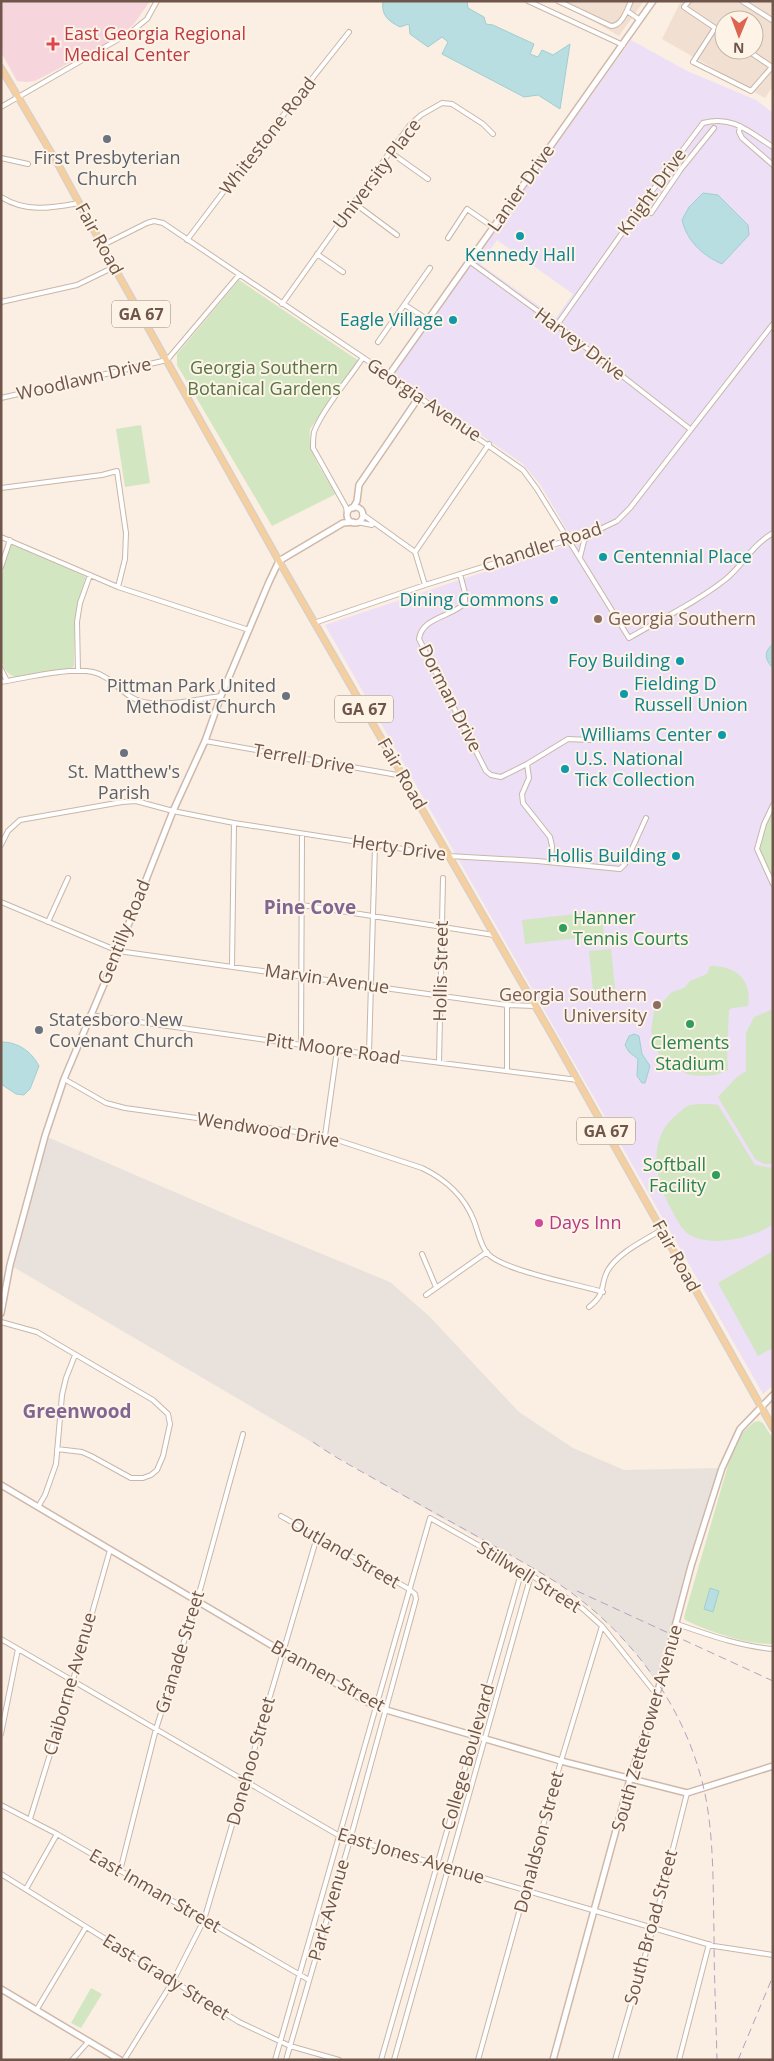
<svg xmlns="http://www.w3.org/2000/svg" width="774" height="2061" font-family="'Open Sans',sans-serif">
<style>
.residential{fill:#f1e0d1;fill-rule:evenodd}
.industrial{fill:#e9e2dc}
.education{fill:#ecdff6;fill-rule:evenodd}
.medical{fill:#f7d5dc}
.green{fill:#d3e6c2}
.water{fill:#b8dee2;stroke:#9fced3}
.lines{fill:none;stroke-linecap:round;stroke-linejoin:round}
.street-casing{stroke:#c9b6a9;stroke-width:6}
.secondary-casing{stroke:#cfb8aa;stroke-width:8}
.primary-casing{stroke:#d7cfcc;stroke-width:8}
.street{stroke:#fff;stroke-width:4}
.secondary{stroke:#fff;stroke-width:5}
.primary{stroke:#f5cf9e;stroke-width:5.5}
.rail{stroke:#b1a2c2;stroke-width:1;stroke-dasharray:8 5;stroke-linecap:butt}
.health-dot{fill:#e0444e;stroke:#fdf3e7;stroke-width:2}
.worship-dot{fill:#6b7280;stroke:#fdf3e7;stroke-width:2}
.culture-dot{fill:#0f9aa8;stroke:#fdf3e7;stroke-width:2}
.education-dot{fill:#8d6e63;stroke:#fdf3e7;stroke-width:2}
.leisure-dot{fill:#2e9e5b;stroke:#fdf3e7;stroke-width:2}
.hotel-dot{fill:#d1479c;stroke:#fdf3e7;stroke-width:2}
.labels{text-anchor:middle;stroke-width:4;stroke-linejoin:round;paint-order:stroke}
.shield{fill:#fdf3e7;stroke:#9a8479;stroke-width:1}
.shield-label{font-size:16px;font-weight:bold;fill:#6f554a}
.health-label{font-size:18px;fill:#be3a42;stroke:#fdf3e7;text-anchor:start}
.street-label{font-size:18px;fill:#6f554a;stroke:#fdf3e7}
.worship-label{font-size:18px;fill:#5b616d;stroke:#fdf3e7}
.culture-label{font-size:18px;fill:#0d838f;stroke:#fdf3e7;text-anchor:end}
.park-label{font-size:18px;fill:#557543;stroke:#fdf3e7}
.education-label{font-size:18px;fill:#785e54;stroke:#fdf3e7;text-anchor:start}
.leisure-label{font-size:18px;fill:#27864d;stroke:#fdf3e7;text-anchor:start}
.hotel-label{font-size:18px;fill:#b23c85;stroke:#fdf3e7;text-anchor:start}
.neighbourhood-label{font-size:19px;font-weight:bold;fill:#816692;stroke:#fdf3e7}
</style>
<rect width="100%" height="100%" fill="#faefe2"/>
<!-- residential -->
<path class="residential" d="M558 1H644L619 36Z
M681 1H773V86L765 98 662 39ZM724 20H754V50H724Z"/>
<!-- industrial -->
<path class="industrial" d="M45 1136 237 1219 390 1282 429 1316 519 1412 573 1448 624 1470 722 1468 691 1566 659 1687 642 1661 614 1629 580 1598 544 1574 431 1512 10 1265Z"/>
<!-- education -->
<path class="education" d="M631 40 687 71 756 100 773 113V1385L763 1394 325 625 574 542 540 484 523 464 393 374ZM497 240 573 294 556 318 480 264Z"/>
<!-- medical -->
<path class="medical" d="M1 1H150L134 24 120 36 35 81 26 82 17 81 1 52Z"/>
<!-- green -->
<path class="green" d="M239 280 359 361 310 429C307 454 324 473 336 494L272 526 177 365V354Z
M141 425 150 483 125 487 116 429Z
M12 544H16L86 577C73 611 75 630 74 665L72 669 16 677C7 674 5 670 1 661V577L9 548Z
M773 805V884L757 849Z
M602 911 604 935 525 944 522 920Z
M611 949 616 997 594 999 589 951Z
M710 966C736 966 752 979 748 1006L732 1008 729 1010 727 1052 728 1070 715 1075 703 1076 690 1075 679 1070 665 1062 659 1055 651 1031 654 1011 672 992 684 988 690 981 707 974Z
M773 1009V1164H764L755 1159 718 1097 737 1077 746 1071V1033L754 1017Z
M709 1104 718 1105 755 1165 773 1168V1224C755 1238 713 1247 692 1236 683 1232 677 1221 673 1212 656 1184 646 1142 674 1117 679 1113 684 1107 690 1105 695 1104 703 1104 709 1104Z
M773 1251V1348L758 1356 718 1283Z
M759 1421 763 1423 773 1439V1644C748 1645 707 1631 685 1620L684 1617 731 1455 743 1432 754 1422Z
M91 1988 102 1994 81 2028 71 2023Z"/>
<!-- water -->
<path class="water" d="M383 1H467L468 8 484 17 486 24 493 25 534 44 530 54 538 57 542 50 553 55 570 44 560 109 538 95 524 97 442 54 448 42 442 37 428 47 410 34 409 24 400 27C388 21 381 15 383 1Z
M703 193 718 195 748 225 749 235 722 264C702 255 687 241 682 220L689 207Z
M773 644V668C765 660 763 652 773 644Z
M634 1034 639 1036 642 1054 650 1066 645 1083H642L637 1076 638 1059 629 1052 625 1045 629 1036Z
M1 1042C18 1042 31 1051 39 1066L30 1089 24 1095 16 1094 1 1084Z
M710 1588 719 1591 713 1612 704 1609Z"/>
<g class="lines">
<defs>
<path id="street" d="M528 1 623 45
M558 1 611 26C622 26 627 10 631 1
M689 1 684 7 724 34
M742 1 772 20
M627 11 640 20
M715 28 693 62 751 91 772 67
M747 50 772 67 773 66
M1 107 131 32 147 19 157 1
M740 126 739 132 742 138 773 165
M390 152 428 179
M1 158 28 164
M1 197C27 213 51 208 79 203
M354 203 397 235
M651 213 681 169 714 128
M448 238 467 209 493 227
M187 240 243 166 349 32
M103 245 147 223 154 221 163 223 389 375
M317 254 343 272
M469 261 557 325 690 429
M1 302 77 285 114 267
M282 304 390 152 410 125 421 115 442 103 452 104 483 124 493 134
M405 305 428 320
M557 325 649 195 703 123C733 115 749 132 773 147
M378 342 430 268
M419 397 523 470 537 489 629 638C661 619 697 602 726 579 744 564 751 546 773 533
M1 398 167 360 239 275
M1 488 102 475 117 471 126 533 125 559 118 587
M347 514 346 507 313 448C313 443 313 437 314 432 323 409 348 380 362 359
M362 514 415 552
M357 522 372 525
M1 537 118 587 249 630
M415 552 489 444
M415 552 425 585
M580 557 584 541 591 533
M1 567 10 540
M460 574 465 593V603C452 617 422 617 419 639L486 771 491 775 501 777 527 764 568 739 590 740 603 732
M314 623 425 585 594 532 617 521 630 508 773 324
M1 669 7 681
M78 671 77 622 80 603 90 575
M1 682C25 678 70 667 93 672 108 675 118 689 131 697 153 711 196 699 221 696
M205 741 403 776
M527 764 529 778 522 794 523 803 550 837 552 846 551 862
M773 805 764 824 757 849 773 884
M1 845 8 831 20 820 122 802 136 801 173 811 234 823 449 856 537 861 620 869 625 864 646 818
M1 902 118 951 507 1005 535 1006
M302 905 494 935
M48 922 68 878
M232 966 234 823
M507 1005V1071
M90 1015 337 1050 578 1080
M301 1045 302 834
M369 1053 375 845
M439 1063 443 878
M64 1079 106 1103 125 1108 325 1136 422 1168C445 1179 465 1197 474 1221 478 1231 480 1244 487 1253 503 1271 577 1284 603 1292
M325 1136 337 1050
M422 1254 436 1287
M426 1295 487 1252
M589 1307C608 1292 599 1285 608 1270 619 1252 644 1241 661 1230
M1 1322 37 1332 153 1400 168 1414 170 1424 163 1456 157 1470 151 1475 143 1478H131L91 1456 82 1452 57 1449
M38 1507 45 1495 56 1464 62 1395 66 1378 75 1355
M281 1516 409 1589 415 1594 416 1599 350 1840 286 2060
M677 1624C709 1635 739 1646 773 1649
M1 1639 338 1835 714 1946 773 1955
M1 1734 18 1649
M1 1805 57 1834 309 1980
M30 1819 73 1680 110 1550
M120 1871 156 1729 197 1601 243 1434
M1 1874 239 2022 290 2046 339 2060
M26 1889 57 1834
M37 2009 86 1927
M72 2060 89 2041
M124 2060 173 1981 204 1920 317 1537
M275 2060 430 1518 531 1575 582 1608 602 1626 657 1695
M381 2060 522 1570
M394 2060 531 1575
M478 2060 561 1761 602 1626
M615 2060 653 1928 687 1793
M679 2060 709 1944"/>
<path id="secondary" d="M347 515a8 8 0 1 1 16 0a8 8 0 1 1-16 0Z
M353 508 357 501 359 485 419 397 389 375 653 1
M1 1313 10 1265 45 1136 64 1079 118 951 173 811 205 741 221 696 269 582 279 561 343 523 353 522
M1 1485 376 1707 561 1761 687 1793 773 1766
M1 1989 120 2060
M553 2060 630 1779 659 1687 691 1566 722 1468 740 1429 773 1395"/>
<path id="primary" d="M1 68 59 166 114 267 279 561 556 1042 773 1428"/>
</defs>
<!-- street casing -->
<use href="#street" class="street-casing"/>
<!-- secondary casing -->
<use href="#secondary" class="secondary-casing"/>
<!-- primary casing -->
<use href="#primary" class="primary-casing"/>
<!-- street -->
<use href="#street" class="street"/>
<!-- secondary -->
<use href="#secondary" class="secondary"/>
<!-- primary -->
<use href="#primary" class="primary"/>
<!-- rail -->
<path class="rail" d="M313 1442C334 1457 357 1469 380 1482 434 1513 489 1542 543 1574 624 1622 688 1705 706 1799 714 1843 713 1888 714 1933 714 1975 716 2018 717 2060
M577 1591 773 1681
M738 2060 773 1976"/>
</g>
<!-- markers -->
<path class="health-dot" d="M50.5 36.5h5v5h5v5h-5v5h-5v-5h-5v-5h5z"/>
<g class="worship-dot">
<circle cx="107" cy="139" r="5"/>
<circle cx="286" cy="696" r="5"/>
<circle cx="124" cy="753" r="5"/>
<circle cx="39" cy="1030" r="5"/>
</g>
<g class="culture-dot">
<circle cx="520" cy="236" r="5"/>
<circle cx="453" cy="320" r="5"/>
<circle cx="603" cy="557" r="5"/>
<circle cx="554" cy="600" r="5"/>
<circle cx="680" cy="661" r="5"/>
<circle cx="624" cy="694" r="5"/>
<circle cx="722" cy="735" r="5"/>
<circle cx="565" cy="769" r="5"/>
<circle cx="676" cy="856" r="5"/>
</g>
<g class="education-dot">
<circle cx="598" cy="619" r="5"/>
<circle cx="657" cy="1005" r="5"/>
</g>
<g class="leisure-dot">
<circle cx="563" cy="928" r="5"/>
<circle cx="690" cy="1024" r="5"/>
<circle cx="716" cy="1175" r="5"/>
</g>
<circle class="hotel-dot" cx="539" cy="1223" r="5"/>
<g class="labels">
<!-- shield labels -->
<g class="shield">
<rect x="112" y="300.5" width="58" height="27" rx="4"/>
<rect x="335" y="695.5" width="58" height="27" rx="4"/>
<rect x="577" y="1117.5" width="58" height="27" rx="4"/>
</g>
<g class="shield-label">
<text x="141" y="320">GA 67</text>
<text x="364" y="715">GA 67</text>
<text x="606" y="1137">GA 67</text>
</g>
<!-- health labels -->
<g class="health-label">
<text x="64" y="40">East Georgia Regional<tspan x="64" dy="21">Medical Center</tspan></text>
</g>
<!-- street labels -->
<g class="street-label">
<text transform="translate(268 136) rotate(-52)" y="6">Whitestone Road</text>
<text transform="translate(377 174) rotate(-53)" y="6">University Place</text>
<text transform="translate(521 188) rotate(-55)" y="6">Lanier Drive</text>
<text transform="translate(652 192) rotate(-54)" y="6">Knight Drive</text>
<text transform="translate(99 239) rotate(61)" y="6">Fair Road</text>
<text transform="translate(580 344) rotate(37)" y="6">Harvey Drive</text>
<text transform="translate(84 379) rotate(-13)" y="6">Woodlawn Drive</text>
<text transform="translate(424 400) rotate(34)" y="6">Georgia Avenue</text>
<text transform="translate(542 547) rotate(-18)" y="6">Chandler Road</text>
<text transform="translate(450 698) rotate(63)" y="6">Dorman Drive</text>
<text transform="translate(304 759) rotate(10)" y="6">Terrell Drive</text>
<text transform="translate(402 774) rotate(60)" y="6">Fair Road</text>
<text transform="translate(399 848) rotate(8)" y="6">Herty Drive</text>
<text transform="translate(124 932) rotate(-68)" y="6">Gentilly Road</text>
<text transform="translate(441 971) rotate(-89)" y="6">Hollis Street</text>
<text transform="translate(327 979) rotate(8)" y="6">Marvin Avenue</text>
<text transform="translate(333 1049) rotate(8)" y="6">Pitt Moore Road</text>
<text transform="translate(268 1130) rotate(9)" y="6">Wendwood Drive</text>
<text transform="translate(676 1256) rotate(61)" y="6">Fair Road</text>
<text transform="translate(345 1553) rotate(30)" y="6">Outland Street</text>
<text transform="translate(529 1577) rotate(32)" y="6">Stillwell Street</text>
<text transform="translate(180 1652) rotate(-73)" y="6">Granade Street</text>
<text transform="translate(328 1676) rotate(29)" y="6">Brannen Street</text>
<text transform="translate(70 1684) rotate(-74)" y="6">Claiborne Avenue</text>
<text transform="translate(647 1728) rotate(-74)" y="6">South Zetterower Avenue</text>
<text transform="translate(468 1757) rotate(-74)" y="6">College Boulevard</text>
<text transform="translate(251 1761) rotate(-74)" y="6">Donehoo Street</text>
<text transform="translate(539 1842) rotate(-75)" y="6">Donaldson Street</text>
<text transform="translate(411 1856) rotate(17)" y="6">East Jones Avenue</text>
<text transform="translate(155 1891) rotate(30)" y="6">East Inman Street</text>
<text transform="translate(329 1910) rotate(-74)" y="6">Park Avenue</text>
<text transform="translate(651 1927) rotate(-75)" y="6">South Broad Street</text>
<text transform="translate(166 1977) rotate(32)" y="6">East Grady Street</text>
</g>
<!-- worship labels -->
<g class="worship-label">
<text x="107" y="164">First Presbyterian<tspan x="107" dy="21">Church</tspan></text>
<text x="276" y="692" text-anchor="end">Pittman Park United<tspan x="276" dy="21">Methodist Church</tspan></text>
<text x="124" y="778">St. Matthew's<tspan x="124" dy="21">Parish</tspan></text>
<text x="49" y="1026" text-anchor="start">Statesboro New<tspan x="49" dy="21">Covenant Church</tspan></text>
</g>
<!-- culture labels -->
<g class="culture-label">
<text x="520" y="261" text-anchor="middle">Kennedy Hall</text>
<text x="443" y="326">Eagle Village</text>
<text x="613" y="563" text-anchor="start">Centennial Place</text>
<text x="544" y="606">Dining Commons</text>
<text x="670" y="667">Foy Building</text>
<text x="634" y="690" text-anchor="start">Fielding D<tspan x="634" dy="21">Russell Union</tspan></text>
<text x="712" y="741">Williams Center</text>
<text x="575" y="765" text-anchor="start">U.S. National<tspan x="575" dy="21">Tick Collection</tspan></text>
<text x="666" y="862">Hollis Building</text>
</g>
<!-- park labels -->
<g class="park-label">
<text x="264" y="374">Georgia Southern<tspan x="264" dy="21">Botanical Gardens</tspan></text>
</g>
<!-- education labels -->
<g class="education-label">
<text x="608" y="625">Georgia Southern</text>
<text x="647" y="1001" text-anchor="end">Georgia Southern<tspan x="647" dy="21">University</tspan></text>
</g>
<!-- leisure labels -->
<g class="leisure-label">
<text x="573" y="924">Hanner<tspan x="573" dy="21">Tennis Courts</tspan></text>
<text x="690" y="1049" text-anchor="middle">Clements<tspan x="690" dy="21">Stadium</tspan></text>
<text x="706" y="1171" text-anchor="end">Softball<tspan x="706" dy="21">Facility</tspan></text>
</g>
<!-- hotel labels -->
<g class="hotel-label">
<text x="549" y="1229">Days Inn</text>
</g>
<!-- neighbourhood labels -->
<g class="neighbourhood-label">
<text x="310" y="914">Pine Cove</text>
<text x="77" y="1418">Greenwood</text>
</g>
</g>
<!-- border -->
<rect width="774" height="2061" fill="none" stroke="#6f554a" stroke-width="5"/>
<!-- north arrow -->
<g transform="translate(739 35) rotate(181)"><circle r="24" fill="#fdf3e7" stroke="#c4b4a8"/>
<path d="M0-4L9 19L0 12L-9 19Z" fill="#dc654f"/>
<text y="-8" font-size="14" font-weight="bold" text-anchor="middle" fill="#6f554a">N</text>
</g>
</svg>
